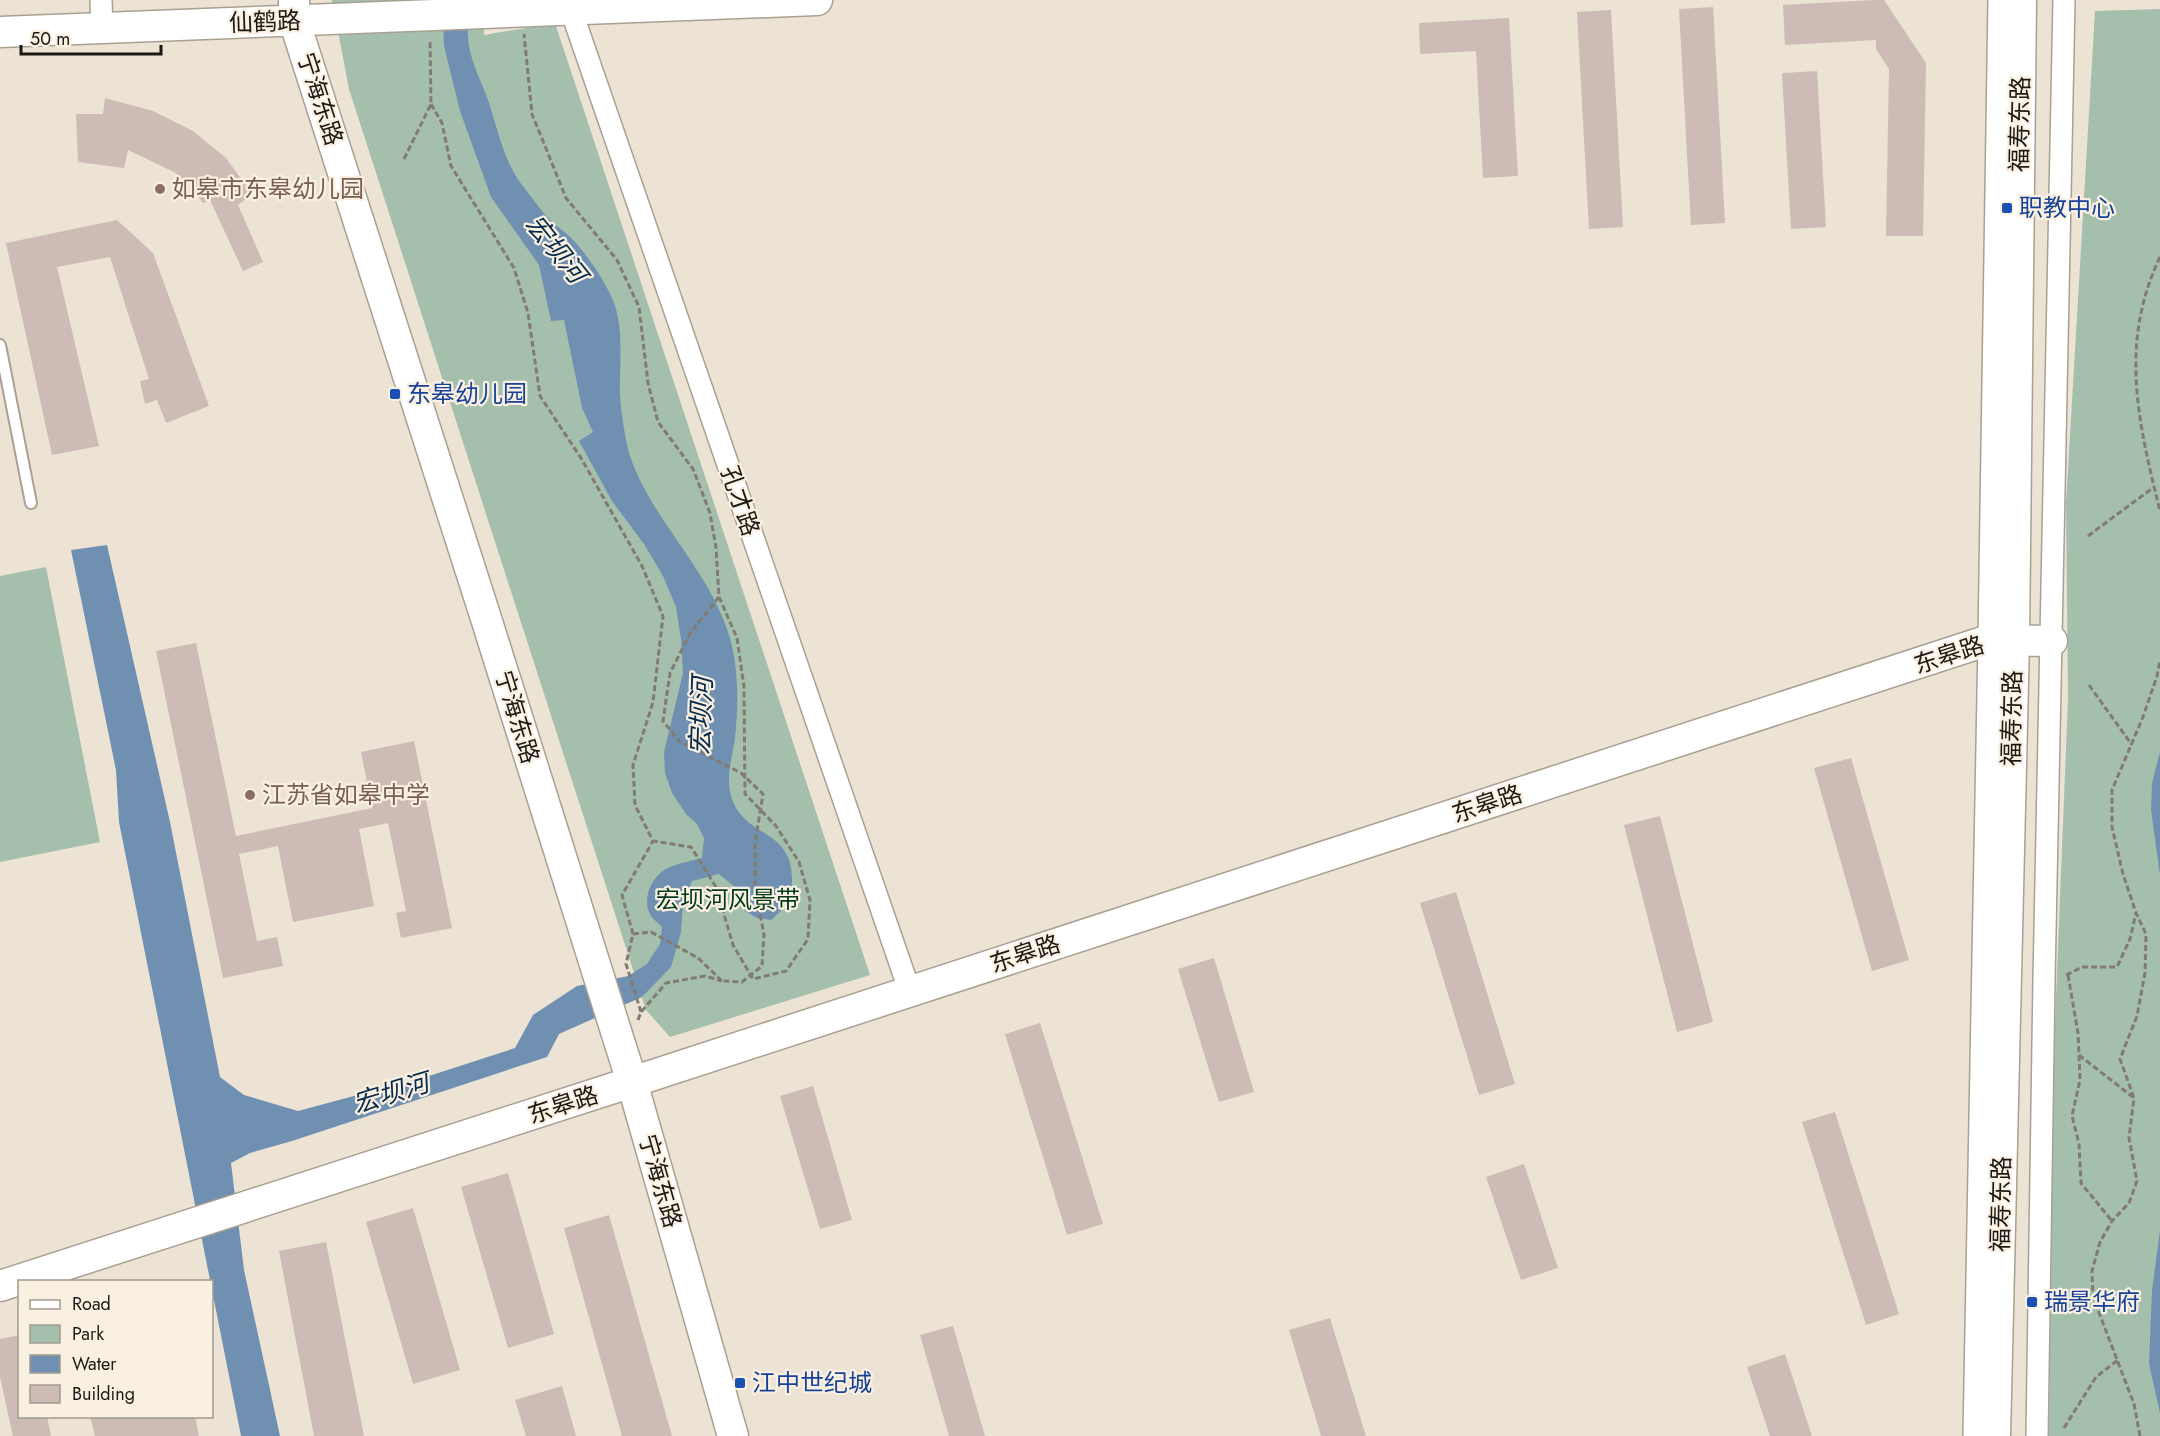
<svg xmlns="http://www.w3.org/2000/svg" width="2160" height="1436" font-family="Jost,'Noto Sans SC',sans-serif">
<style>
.green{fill:#a4bfac}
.water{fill:#7090b2}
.building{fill:#cdbbb6}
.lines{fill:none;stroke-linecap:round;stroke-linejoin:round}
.lane-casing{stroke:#a9a092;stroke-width:14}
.street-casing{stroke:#a9a092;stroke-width:24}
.secondary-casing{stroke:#a9a092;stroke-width:33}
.path{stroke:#817b71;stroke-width:3;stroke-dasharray:6 3;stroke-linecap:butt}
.lane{stroke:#fff;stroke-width:10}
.street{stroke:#fff;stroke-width:21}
.secondary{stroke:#fff;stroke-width:30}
.path-bridge{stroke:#817b71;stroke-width:3;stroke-dasharray:6 3;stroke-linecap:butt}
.education-dot{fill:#8d6e63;stroke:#faf0e1;stroke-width:2}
.transit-dot{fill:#1a4fb4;stroke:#faf0e1;stroke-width:2}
.labels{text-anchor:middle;stroke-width:4.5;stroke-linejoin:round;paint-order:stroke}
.street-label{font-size:24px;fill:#1c1914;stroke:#faf0e1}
.education-label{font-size:24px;fill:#785e54;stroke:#faf0e1;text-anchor:start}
.transit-label{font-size:24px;fill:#164399;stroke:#faf0e1;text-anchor:start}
.park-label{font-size:24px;fill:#01391d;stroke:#faf0e1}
.water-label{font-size:26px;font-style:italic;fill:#062b4d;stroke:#faf0e1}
</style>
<rect width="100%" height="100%" fill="#ece3d4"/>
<!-- green -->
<path class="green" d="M332 0H483L484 35 555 23 870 975 670 1037 646 1010 349 89Z
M2160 9V1436H2049L2053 1073 2068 699 2066 503 2095 11Z
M46 567 100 842 0 862V576Z"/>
<!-- water -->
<path class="water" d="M442 0H467C468 15 467 31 469 46 472 64 482 83 488 100 498 129 503 160 522 185 531 196 539 208 548 218 556 226 567 233 575 242 589 258 603 278 612 298 625 327 619 364 620 395 621 412 625 439 630 456 650 515 701 562 724 621 739 657 739 700 735 738 732 758 725 780 732 799 746 839 793 828 792 881 791 901 786 907 771 920L757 918 745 911 737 889 719 874 692 881 683 904 681 932 671 967 642 997 559 1034 547 1057 292 1141 250 1153 231 1163 244 1270 280 1436H241L119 822 116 770 71 550 107 545 170 822 220 1077 244 1095 298 1111 432 1075 515 1048 533 1015 577 986 628 976 647 964 660 944 662 927C659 923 652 919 650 914 641 897 654 873 670 867 680 863 691 861 702 858L704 838 697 824 686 814 672 793 665 773 664 752 683 673 681 639 676 607 663 576 644 544 612 501 579 441 593 432 582 408 564 320 551 321 539 265 491 197 460 111 444 46Z
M2160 752V875L2151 810 2152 783Z
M2160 1230V1413L2149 1364 2152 1291Z"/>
<!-- building -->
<path class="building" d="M1874 0H1884L1926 63 1923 236H1886L1889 69 1876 49V40L1785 45 1783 5Z
M1713 7 1725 223 1691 225 1679 9Z
M1611 10 1623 227 1589 229 1577 12Z
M1509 18 1518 176 1483 178 1476 51 1420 54 1419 23Z
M1817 71 1826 227 1791 229 1782 73Z
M105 98 153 111 193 131 226 158 252 194 238 205 263 262 243 271 210 200 203 203 190 185 174 172 128 150 124 168 78 162 76 114H103Z
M117 220 153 253 209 406 166 423 157 400 145 404 140 381 149 379 110 257 57 267 99 446 52 455 6 243Z
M196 643 236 836 372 808 361 752 414 741 452 928 401 938 396 913 406 911 388 823 359 829 374 906 293 922 278 846 239 854 257 941 277 937 283 966 223 978 156 651Z
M1851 758 1909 960 1872 971 1814 768Z
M1660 816 1713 1022 1677 1032 1624 825Z
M1456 892 1515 1084 1479 1095 1420 903Z
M1214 958 1254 1092 1219 1102 1178 969Z
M1040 1023 1103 1224 1067 1235 1005 1034Z
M813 1086 852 1220 820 1229 780 1096Z
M1835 1112 1899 1314 1866 1325 1802 1122Z
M1524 1164 1558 1268 1521 1280 1486 1177Z
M508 1173 554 1334 508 1348 461 1187Z
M413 1208 460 1370 413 1384 366 1222Z
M609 1215 672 1436H622L564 1228Z
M326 1242 364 1436H314L279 1251Z
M1330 1318 1366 1436H1321L1289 1330Z
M953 1326 985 1436H949L920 1335Z
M20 1335V1416H47L51 1436H13L0 1377V1339Z
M1785 1354 1812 1436H1770L1747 1367Z
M562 1386 576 1436H526L515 1400Z
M90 1416H195L199 1436H95Z"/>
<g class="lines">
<defs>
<path id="lane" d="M0 345 31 503"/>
<path id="street" d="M101 0 102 29
M571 10 910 992
M1974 1436 1989 640 1999 0
M2037 1436 2044 979 2064 0"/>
<path id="secondary" d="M294 0V20L484 612 632 1082 733 1436
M0 32 817 0
M0 1286 632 1082 1989 640 2052 641
M1995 1436 2014 640 2021 0"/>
</defs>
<!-- lane casing -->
<use href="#lane" class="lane-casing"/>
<!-- street casing -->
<use href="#street" class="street-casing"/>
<!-- secondary casing -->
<use href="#secondary" class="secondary-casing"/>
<!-- path -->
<path class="path" d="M431 104 442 123 451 166 514 268 528 313 540 396 581 458 642 566 663 616 653 702 633 765 635 805 653 841 691 847 716 887 733 945 753 979 786 971 808 939 810 900 799 862 776 826 745 794 744 687 737 638 719 597 716 548 710 513 693 469 658 422 648 383 639 307 617 260 566 198 532 114 524 34
M404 159 431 104 430 40
M2160 257C2119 343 2138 422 2160 511
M2088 536 2154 487
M2089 685 2132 745
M633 934 651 932 698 958 721 980
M2066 975 2082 967H2117L2130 939 2136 913
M2068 975 2078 1033 2079 1055 2080 1080 2072 1116 2079 1144 2081 1183 2112 1221
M641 1012 626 964 633 934 622 895 653 841
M638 1020 641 1012 666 983 705 976 722 981
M2079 1055 2134 1098
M2064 1428 2096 1377 2118 1360
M2140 1436 2134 1404 2093 1297 2092 1271 2100 1242 2112 1221 2129 1203 2137 1181 2129 1138 2134 1098 2120 1059 2137 1016 2145 973 2146 934 2136 913 2123 874 2112 827V790L2143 717 2157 676 2160 660"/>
<!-- lane -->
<use href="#lane" class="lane"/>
<!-- street -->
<use href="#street" class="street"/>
<!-- secondary -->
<use href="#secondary" class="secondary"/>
<!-- path-bridge -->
<path class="path-bridge" d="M719 597 691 632 670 673 663 721 679 741 741 773 763 794 755 843V890L764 934 762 966 742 982 722 981"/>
</g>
<!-- markers -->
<g class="education-dot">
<circle cx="160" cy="189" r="6"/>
<circle cx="250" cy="795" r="6"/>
</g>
<g class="transit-dot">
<rect x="2001" y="202" width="12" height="12" rx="3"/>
<rect x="389" y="388" width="12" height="12" rx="3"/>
<rect x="2026" y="1296" width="12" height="12" rx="3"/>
<rect x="734" y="1377" width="12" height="12" rx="3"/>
</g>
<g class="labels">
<!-- street labels -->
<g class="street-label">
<text transform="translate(265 22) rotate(-2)" y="8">仙鹤路</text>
<text transform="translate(320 99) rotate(72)" y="8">宁海东路</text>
<text transform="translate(2020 124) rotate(-89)" y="8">福寿东路</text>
<text transform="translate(740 501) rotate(71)" y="8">孔才路</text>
<text transform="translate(1949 655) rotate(-18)" y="8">东皋路</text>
<text transform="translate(517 717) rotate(73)" y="8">宁海东路</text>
<text transform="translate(2012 718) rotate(-89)" y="8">福寿东路</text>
<text transform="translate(1487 804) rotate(-18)" y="8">东皋路</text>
<text transform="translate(1025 954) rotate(-18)" y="8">东皋路</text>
<text transform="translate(563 1105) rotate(-18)" y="8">东皋路</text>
<text transform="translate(660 1181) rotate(74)" y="8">宁海东路</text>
<text transform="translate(2001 1204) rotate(-89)" y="8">福寿东路</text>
</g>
<!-- education labels -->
<g class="education-label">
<text x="172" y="197">如皋市东皋幼儿园</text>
<text x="262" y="803">江苏省如皋中学</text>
</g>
<!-- transit labels -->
<g class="transit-label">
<text x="2019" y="216">职教中心</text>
<text x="407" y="402">东皋幼儿园</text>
<text x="2044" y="1310">瑞景华府</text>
<text x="752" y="1391">江中世纪城</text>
</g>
<!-- park labels -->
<g class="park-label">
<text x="728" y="908">宏坝河风景带</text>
</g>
<!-- water labels -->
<g class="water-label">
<text transform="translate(556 249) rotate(51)" y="9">宏坝河</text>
<text transform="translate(701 716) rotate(-88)" y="9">宏坝河</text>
<text transform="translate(391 1093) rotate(-17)" y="9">宏坝河</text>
</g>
</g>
<!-- legend -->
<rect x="18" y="1280" width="195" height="138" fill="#faf0e1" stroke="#a19a8f" stroke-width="1.5"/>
<rect x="30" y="1300" width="30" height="9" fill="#ffffff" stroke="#a19a8f" stroke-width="1.5"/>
<text x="72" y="1310" font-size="18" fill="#1c1914">Road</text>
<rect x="30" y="1325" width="30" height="18" fill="#a4bfac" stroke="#a19a8f" stroke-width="1.5"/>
<text x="72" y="1340" font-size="18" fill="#1c1914">Park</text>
<rect x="30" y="1355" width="30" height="18" fill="#7090b2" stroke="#a19a8f" stroke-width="1.5"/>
<text x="72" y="1370" font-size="18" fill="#1c1914">Water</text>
<rect x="30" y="1385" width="30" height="18" fill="#cdbbb6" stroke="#a19a8f" stroke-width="1.5"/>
<text x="72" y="1400" font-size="18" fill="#1c1914">Building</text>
<!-- scale -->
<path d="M21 45v9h140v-9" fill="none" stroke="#1c1914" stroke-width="3"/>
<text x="30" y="45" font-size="18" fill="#1c1914" stroke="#faf0e1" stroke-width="4.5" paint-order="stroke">50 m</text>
</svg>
